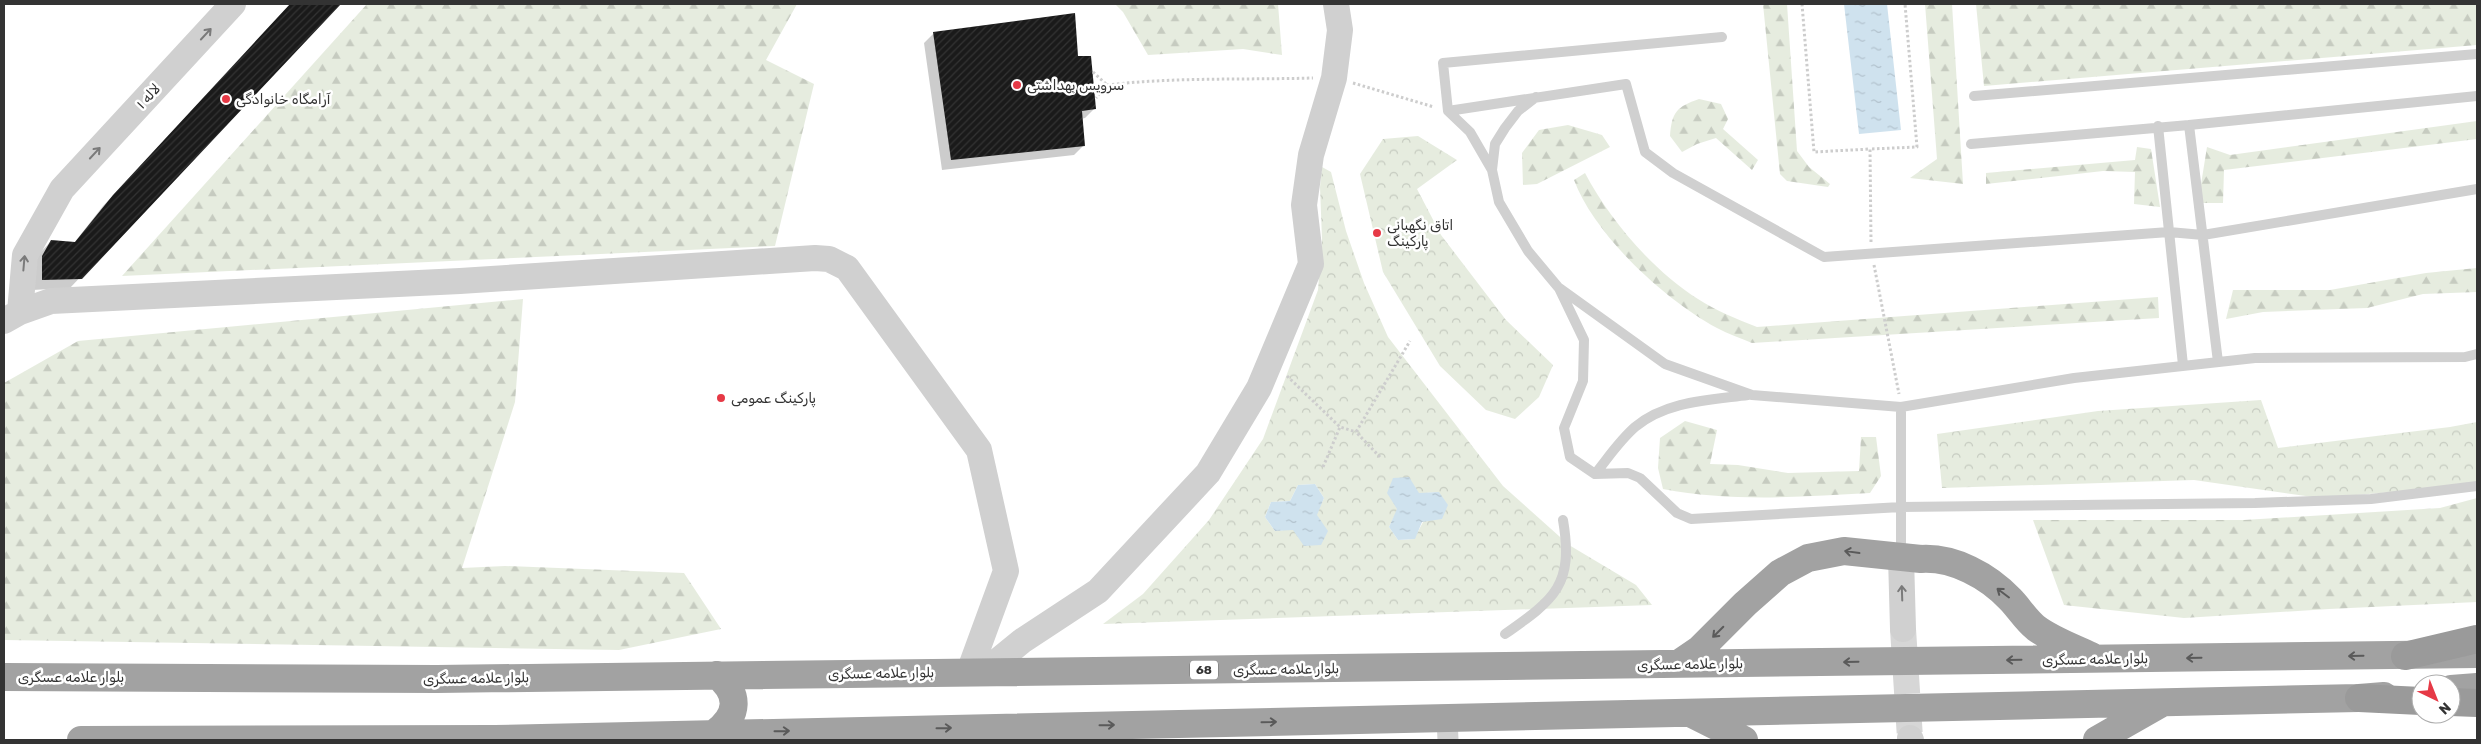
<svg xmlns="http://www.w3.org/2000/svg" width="2481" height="744" font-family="Rubik,'Noto Sans Arabic',sans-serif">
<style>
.forest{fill:url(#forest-firs)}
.park{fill:url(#park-crowns);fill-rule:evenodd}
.water{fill:url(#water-ripples)}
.shadow{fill:#0003}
.building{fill:url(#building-hatch)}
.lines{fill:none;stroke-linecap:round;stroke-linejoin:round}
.tertiary-tunnel{stroke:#d6d6d6;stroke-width:26;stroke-dasharray:26 13;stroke-linecap:butt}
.path{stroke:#cdcdcd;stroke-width:3;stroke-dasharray:2.5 2.5;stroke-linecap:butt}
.service{stroke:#d0d0d0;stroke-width:10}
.minor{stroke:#d0d0d0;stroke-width:21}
.tertiary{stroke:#d0d0d0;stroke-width:26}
.trunk{stroke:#a2a2a2;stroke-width:28}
.motorway{stroke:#9a9a9a;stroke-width:28}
.oneway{stroke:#7a7a7a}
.oneway2{stroke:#5a5a5a}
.poi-dot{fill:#e63946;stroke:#fff;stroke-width:2}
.labels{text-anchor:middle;stroke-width:5;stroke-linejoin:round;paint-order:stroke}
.shield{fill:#fff;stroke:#707070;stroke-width:1}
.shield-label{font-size:12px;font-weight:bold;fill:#333}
.poi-label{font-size:14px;fill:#333;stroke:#fff;text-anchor:start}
.street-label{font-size:14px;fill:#333;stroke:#fff}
</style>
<defs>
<pattern id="forest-firs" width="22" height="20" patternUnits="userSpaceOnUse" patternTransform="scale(1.25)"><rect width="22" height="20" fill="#e6ecdf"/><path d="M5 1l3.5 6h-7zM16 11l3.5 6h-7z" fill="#c6cbc0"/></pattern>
<pattern id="park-crowns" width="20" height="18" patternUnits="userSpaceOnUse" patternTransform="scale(1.25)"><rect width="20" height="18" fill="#e6ecdf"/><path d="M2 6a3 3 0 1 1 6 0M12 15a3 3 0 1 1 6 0" fill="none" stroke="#c6cbc0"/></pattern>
<pattern id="water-ripples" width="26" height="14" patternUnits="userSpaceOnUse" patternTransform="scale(1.25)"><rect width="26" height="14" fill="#cfe2ee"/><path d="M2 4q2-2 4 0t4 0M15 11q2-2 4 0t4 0" fill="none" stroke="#b2c2cd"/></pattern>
<pattern id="building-hatch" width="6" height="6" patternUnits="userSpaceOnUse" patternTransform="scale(1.25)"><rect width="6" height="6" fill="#1a1a1a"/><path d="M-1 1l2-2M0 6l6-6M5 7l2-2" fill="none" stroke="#333"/></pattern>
</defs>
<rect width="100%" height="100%" fill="#fff"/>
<!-- forest -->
<path class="forest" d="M367 4H797L766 60 814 84 775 246 122 276Z
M1115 4H1278L1282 55 1243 49 1148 55 1123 12Z
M1763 4H1787L1797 151 1809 167 1830 184 1828 187 1787 181 1780 174Z
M1925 4H1952L1963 184 1910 178 1937 159Z
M1976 4H2477V45L1984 86Z
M1699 99 1721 104 1728 119 1723 129 1758 160 1752 170 1716 138 1697 144 1682 152 1670 136C1672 111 1677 107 1699 99Z
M2477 121V139L2224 170 2223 203H2198L2207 147 2230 155Z
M1568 125 1602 135 1610 147 1537 184 1523 185 1522 153 1539 130Z
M2137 147 2151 149 2160 207 2134 204 2135 172 2103 171 1986 184V173L2135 160Z
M1585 173C1609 219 1653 271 1698 299 1716 311 1737 319 1757 327L2158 297 2159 318 1752 343C1741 338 1728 334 1717 328 1665 300 1595 236 1574 180Z
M2477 268V292L2423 294 2367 308 2263 312 2226 319 2233 290H2330L2426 273Z
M523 299 515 402 462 568 505 566 684 573 721 629 619 650 4 640V383L78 341Z
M1685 421 1717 430 1710 464 1738 465 1788 473 1859 471 1861 437H1876L1881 476 1870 493C1800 497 1731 502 1663 489L1658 468 1660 438Z
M2477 498V602L2329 609 2184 618 2064 605 2033 520H2244L2440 508Z"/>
<!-- park -->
<path class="park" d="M1418 136 1457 160 1417 189 1441 235 1506 320 1553 365 1539 397 1515 419 1486 410 1440 366 1383 272 1360 174 1383 139Z
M1322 167 1331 172 1346 231 1364 283 1388 337 1503 486 1569 545 1636 585 1652 605 1103 624 1143 594 1209 520 1263 439 1318 290 1322 239 1320 187ZM1315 484 1324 498C1314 522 1300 529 1275 531L1265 517 1271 502 1290 501 1298 485ZM1439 492 1414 539 1398 540 1389 527C1401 501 1410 493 1439 492Z
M2261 400 2278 448 2450 427 2477 422V485L2320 498 2194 480 1942 488 1937 434 2098 411Z"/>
<!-- water -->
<path class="water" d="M1844 4H1887L1901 130 1859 134Z
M1409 477 1419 493 1439 492 1448 505 1442 519 1422 522 1415 539 1398 540 1389 527 1397 509 1387 493 1393 478Z
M1315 484 1324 498 1317 515 1328 531 1321 545 1304 546 1293 530 1275 531 1265 517 1271 502 1290 501 1298 485Z"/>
<!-- shadow -->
<path class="shadow" d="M292 4H339L70 288 32 290V267L41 252 51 241 74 243 103 206Z
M934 33 1077 57 1095 108 1085 118 1081 119 1084 145 1074 155 942 170 924 43Z"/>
<!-- building -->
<path class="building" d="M290 4H341L82 279 42 280V256L51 240 75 242 113 195Z
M1075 13 1078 56H1091L1096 109 1082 111 1085 146 951 160 933 32Z"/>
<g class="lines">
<!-- tertiary-tunnel -->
<path class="tertiary-tunnel" d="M1903 629 1910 738"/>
<!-- path -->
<path class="path" d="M1802 4 1814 152 1870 149
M1093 72 1107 85 1096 98
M1353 83 1434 107
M1107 85C1175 77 1244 80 1313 78
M1871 242 1870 149 1917 147 1905 4
M1874 265 1899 394
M1287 376 1340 427 1356 432
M1380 457 1356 432 1410 341
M1323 467 1340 427"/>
<!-- service -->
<path class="service" d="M1974 96 2477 54
M1536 97 1518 111 1505 128 1495 144 1492 170 1499 202 1528 251 1558 287 1665 364 1752 395 1901 407 2074 378 2255 358 2465 357 2477 354
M1448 111 1626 84 1645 152 1673 173 1824 257 2169 232 2203 235 2477 189
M2158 126 2183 365
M1971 144 2189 125
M1492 170 1470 132 1448 111 1443 63 1722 37
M1559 288 1584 340 1583 381 1564 428 1570 457 1595 474 1628 473 1640 478 1677 513 1691 519 1901 507 2255 503 2371 499 2477 486
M2218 362 2189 125 2477 96
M1595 474C1608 458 1619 441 1635 427 1666 401 1709 400 1748 395
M1901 556V407
M1505 634C1555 599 1574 585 1563 520"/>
<!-- minor -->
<path class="minor" d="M1447 718 1448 740"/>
<!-- tertiary -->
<path class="tertiary" d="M20 312 25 255 62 189 233 4
M4 321 20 312 51 301 460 281 815 258 829 259 847 268 979 450 1006 571 969 672
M1901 557 1903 629
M984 672 1022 641 1098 591 1208 473 1259 388 1311 264 1304 205 1311 155 1334 78 1340 30 1336 4
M1910 738 1911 740"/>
<!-- trunk -->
<path class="trunk" d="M1678 664 1700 649 1745 604 1780 573 1808 558 1844 551 1921 559C1954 557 1988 576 2010 599 2019 608 2025 619 2036 628 2052 640 2072 647 2091 656
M4 677 437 679 2477 654
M2451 689 2477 687
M1692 714 1744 740
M715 733C739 715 740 694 717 675
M81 740 495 739 2359 698 2384 696
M2097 740 2160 704"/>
<!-- motorway -->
<path class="motorway" d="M2405 656 2477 639
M2359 698 2421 701
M2451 702 2477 703"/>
</g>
<!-- one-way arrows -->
<defs><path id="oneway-shaft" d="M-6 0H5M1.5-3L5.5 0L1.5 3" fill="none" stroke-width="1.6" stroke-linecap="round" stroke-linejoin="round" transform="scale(1.25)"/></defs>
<g class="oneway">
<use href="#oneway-shaft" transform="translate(206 34) rotate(-47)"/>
<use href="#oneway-shaft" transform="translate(95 153) rotate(-47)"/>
<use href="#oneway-shaft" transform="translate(24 263) rotate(-85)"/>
<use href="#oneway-shaft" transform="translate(1902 593) rotate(-92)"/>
</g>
<g class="oneway2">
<use href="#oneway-shaft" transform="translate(1852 552) rotate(-172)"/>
<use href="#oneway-shaft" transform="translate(2003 593) rotate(-143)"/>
<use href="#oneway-shaft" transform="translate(1718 632) rotate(135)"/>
<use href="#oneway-shaft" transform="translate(2356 656) rotate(179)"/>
<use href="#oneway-shaft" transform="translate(2194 658) rotate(179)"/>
<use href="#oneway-shaft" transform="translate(2014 660) rotate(179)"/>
<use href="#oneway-shaft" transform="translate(1851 662) rotate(179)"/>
<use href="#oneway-shaft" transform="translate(1269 722) rotate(-1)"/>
<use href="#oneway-shaft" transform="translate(1107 725) rotate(-1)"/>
<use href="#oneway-shaft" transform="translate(944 728) rotate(-1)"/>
<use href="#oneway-shaft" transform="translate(782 731) rotate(-1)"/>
</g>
<!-- markers -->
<g class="poi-dot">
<circle cx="1017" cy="85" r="5"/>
<circle cx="226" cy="99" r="5"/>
<circle cx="1377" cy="233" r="5"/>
<circle cx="721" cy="398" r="5"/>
</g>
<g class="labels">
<!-- shield labels -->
<rect class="shield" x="1190" y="660.5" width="28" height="19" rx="4"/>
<g class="shield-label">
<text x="1204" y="674">68</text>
</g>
<!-- poi labels -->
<g class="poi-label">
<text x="1027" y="90">سرویس بهداشتی</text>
<text x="236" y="104">آرامگاه خانوادگی</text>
<text x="1387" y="230">اتاق نگهبانی<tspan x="1387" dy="16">پارکینگ</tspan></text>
<text x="731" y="403">پارکینگ عمومی</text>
</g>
<!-- street labels -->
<g class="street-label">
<text transform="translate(148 96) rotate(-47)" y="5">لاله ۱</text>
<text transform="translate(2095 659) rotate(-1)" y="5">بلوار علامه عسگری</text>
<text transform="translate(1690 664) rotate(-1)" y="5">بلوار علامه عسگری</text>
<text transform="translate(1286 669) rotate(-1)" y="5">بلوار علامه عسگری</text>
<text transform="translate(881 673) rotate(-1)" y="5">بلوار علامه عسگری</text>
<text x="71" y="682">بلوار علامه عسگری</text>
<text transform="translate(476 678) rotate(-1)" y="5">بلوار علامه عسگری</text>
</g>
</g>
<!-- border -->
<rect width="2481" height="744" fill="none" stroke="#333333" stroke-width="10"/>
<!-- north arrow -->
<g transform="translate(2436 699) rotate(137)"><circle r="24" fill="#ffffff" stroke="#adadad"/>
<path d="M0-4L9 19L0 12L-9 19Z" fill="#e63946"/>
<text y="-8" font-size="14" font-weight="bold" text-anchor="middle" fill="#333333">N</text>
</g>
</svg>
